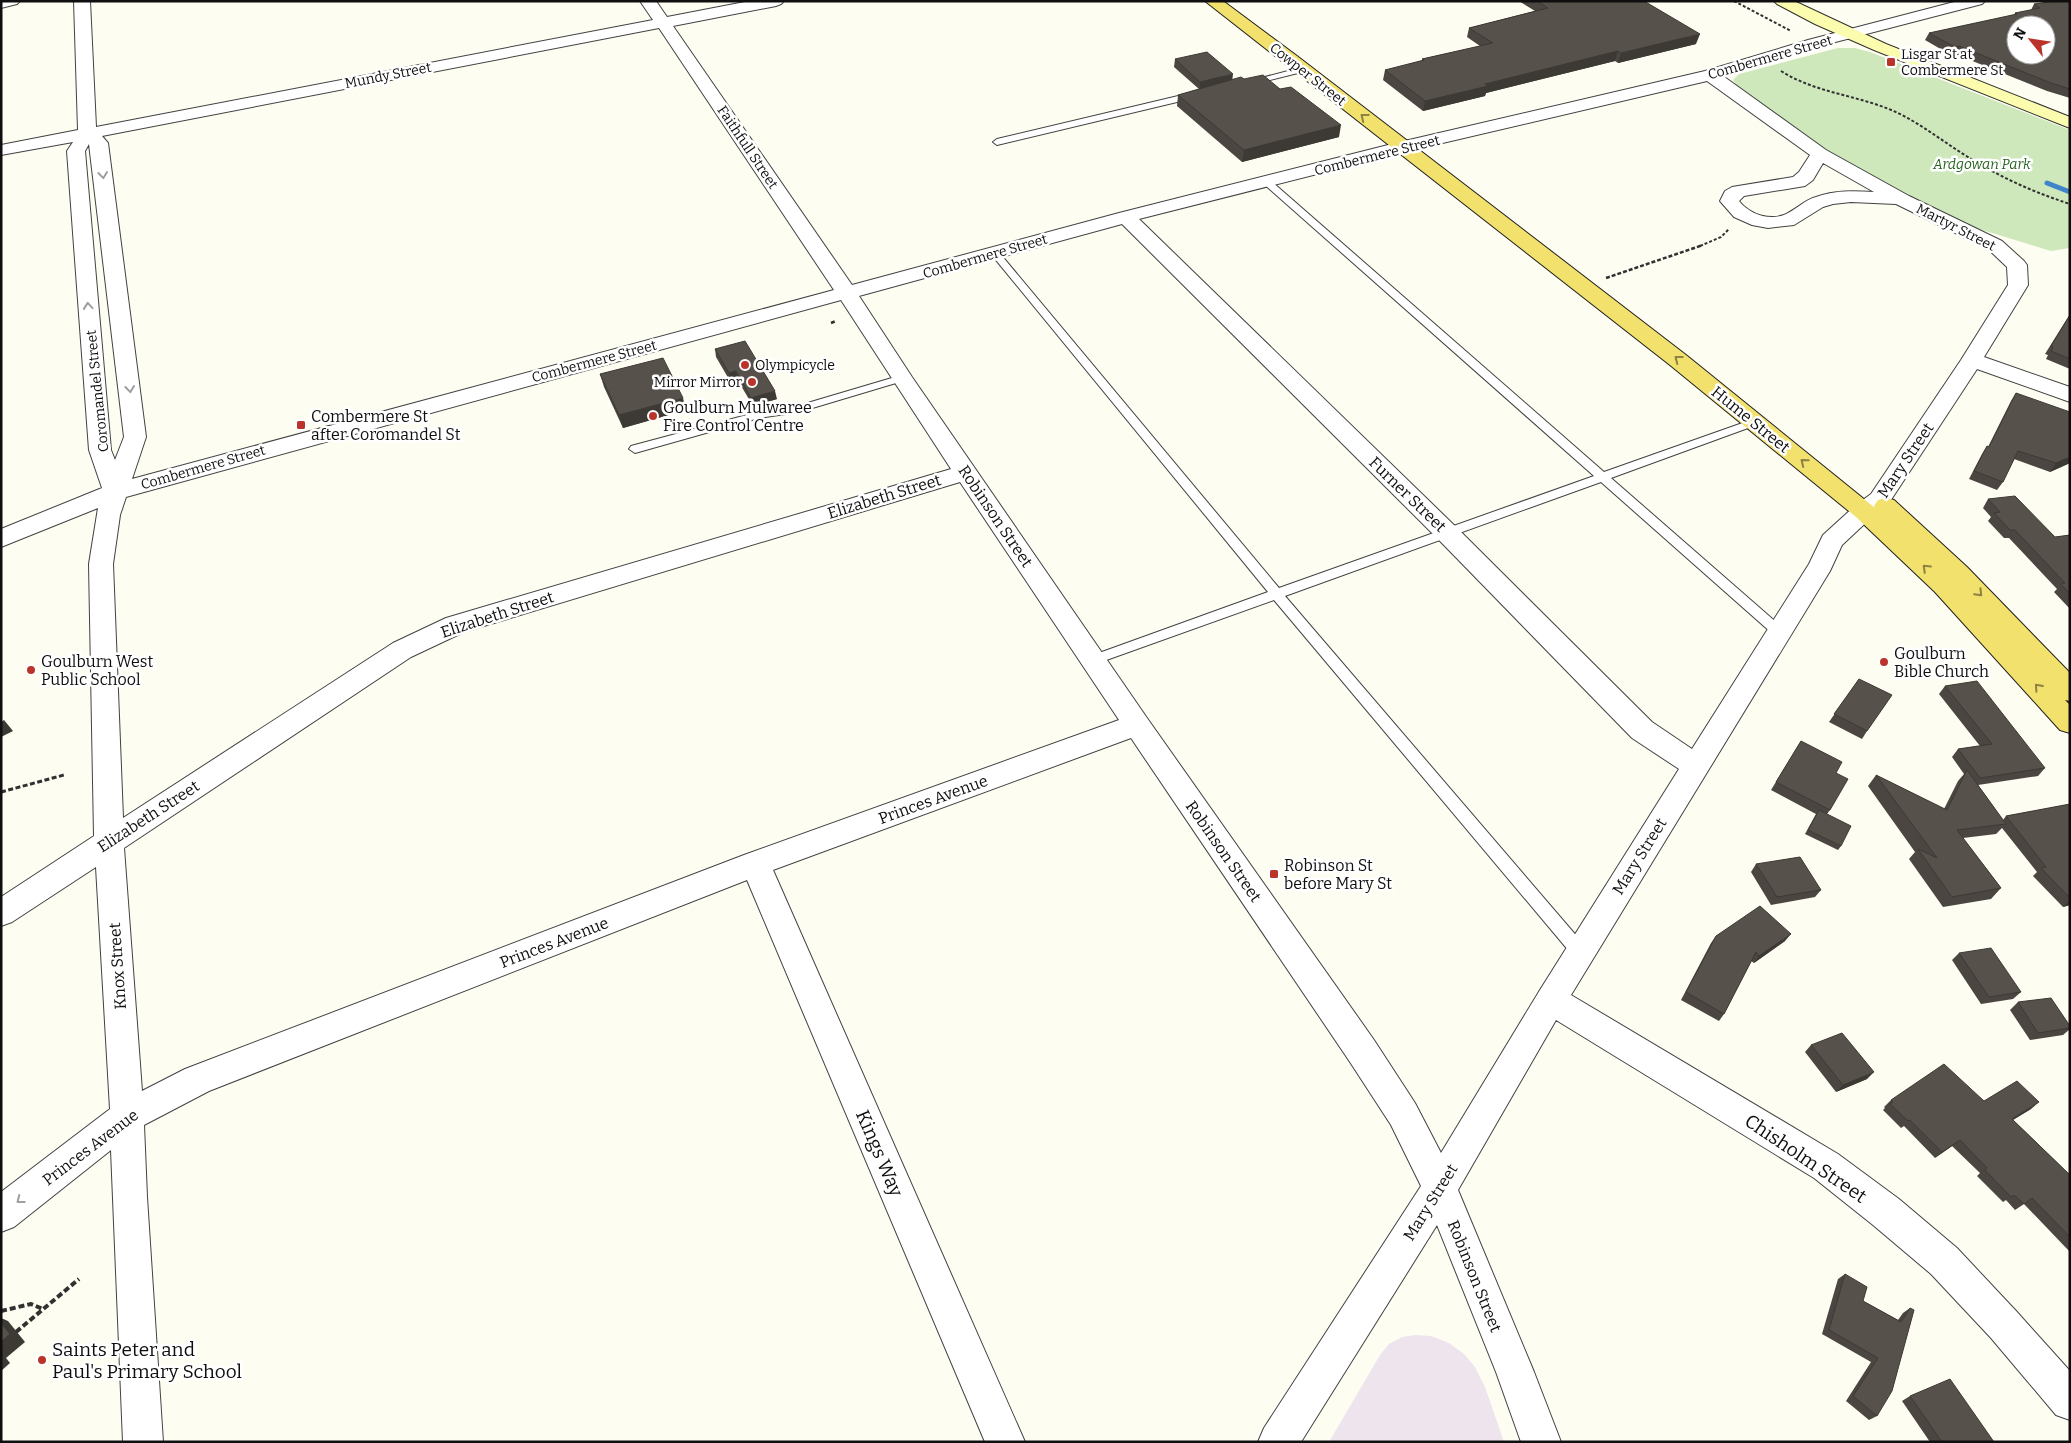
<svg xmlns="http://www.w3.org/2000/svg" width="2071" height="1443" font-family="Bitter,serif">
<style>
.industrial{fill:#ede4ed}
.green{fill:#cee8bc}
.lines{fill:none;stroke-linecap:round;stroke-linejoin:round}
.stream{stroke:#4184c9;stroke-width:5}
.lane-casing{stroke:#424242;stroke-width:2}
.street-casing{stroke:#424242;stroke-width:2}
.secondary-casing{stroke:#313131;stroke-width:2}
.primary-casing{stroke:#202020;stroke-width:2}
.path-far3{stroke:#313131;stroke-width:2;stroke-dasharray:3 2;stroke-linecap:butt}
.path-far2{stroke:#313131;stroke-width:2.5;stroke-dasharray:4 2;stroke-linecap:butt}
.path-far1{stroke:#313131;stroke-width:3;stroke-dasharray:5 2.5;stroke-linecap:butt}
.path{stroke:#313131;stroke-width:4;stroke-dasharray:6 3;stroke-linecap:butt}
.lane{fill:#fff;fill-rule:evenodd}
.street{fill:#fff;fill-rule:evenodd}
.secondary{fill:#fcfcaf;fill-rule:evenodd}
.primary{fill:#f3e16d;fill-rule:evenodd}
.wall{fill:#4b4641}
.shaded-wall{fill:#3d3935}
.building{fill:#57514c;stroke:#3d3935;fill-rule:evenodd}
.oneway{stroke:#8c8243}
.oneway2{stroke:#9f9f9f}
.poi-dot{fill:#bb342b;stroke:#fff;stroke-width:2}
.labels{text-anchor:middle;stroke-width:5;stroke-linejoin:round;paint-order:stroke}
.far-poi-label{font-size:14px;fill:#0f0f0f;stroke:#fff;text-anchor:start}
.far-street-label{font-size:14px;fill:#0f0f0f;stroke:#fff}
.far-park-label{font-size:14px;font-style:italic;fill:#286521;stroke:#fff}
.poi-label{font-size:16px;fill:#0f0f0f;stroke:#fff;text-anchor:start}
.street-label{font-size:16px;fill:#0f0f0f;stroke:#fff}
.near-street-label{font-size:19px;fill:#0f0f0f;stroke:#fff}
.near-poi-label{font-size:19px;fill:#0f0f0f;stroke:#fff;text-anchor:start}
</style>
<rect width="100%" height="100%" fill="#fefdf1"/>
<!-- industrial -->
<path class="industrial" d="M1415 1335 1431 1336 1449 1343 1464 1354 1475 1367 1485 1387 1504 1442H1329L1380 1355 1389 1344 1402 1337Z"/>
<!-- green -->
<path class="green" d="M1838 48H1855L1870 52 2070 130V248L2051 251 1959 223 1826 153 1737 86 1733 80 1739 74Z"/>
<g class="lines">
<!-- stream -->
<path class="stream" d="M2047 183 2070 192"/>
<defs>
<path id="lane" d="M1303 67H1306V71L1250 85 1246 82Z
M1195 92 1198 93V97L997 145 993 142 997 139Z
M1268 180 1271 181 1604 472 1751 420 1755 418 1761 422 1759 424 1611 478 1784 629 1786 632 1784 635H1774L1601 482 1285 596 1586 947 1588 952 1586 957 1580 959 1574 957 1274 600 1098 663H1088L1086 660 1088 657 1268 592 991 254V250H997L1279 588 1594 476 1265 185 1263 183Z
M902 375 907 378 906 380 799 412 759 418 635 453 629 449 631 446 758 412 794 407Z"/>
<path id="street" d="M1 1H20L17 4 1 8Z
M74 1H90L96 127 653 20 640 1H656L667 17 750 1H784L781 4 776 6 673 26 852 285 1119 213 1396 143 1705 71 1808 40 1958 1H1985L1982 4 1820 46 1723 76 1826 150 1909 196 2002 241 2024 261 2027 265 2028 285 1984 357 2070 387V402L1977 369 1887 506 1872 517 1842 545 1830 571 1571 995 1838 1154 1899 1199 1957 1248 2017 1312 2070 1371V1420L2056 1415 1991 1338 1931 1274 1873 1225 1814 1178 1556 1020 1458 1190 1534 1372 1561 1442H1521L1496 1372 1437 1225 1301 1442H1258L1264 1428 1421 1186 1391 1125 1350 1062 1131 738 773 870 1025 1442H985L747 880 209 1091 144 1125 147 1197 163 1442H123L111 1150 14 1227 1 1232V1192L110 1109 96 867 12 922 1 926V897L94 836 89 564 98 508 1 547V529L102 488 89 450 67 151 73 142 1 155V145L78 130ZM659 28 834 290 132 479 146 437 108 143 102 136ZM1707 81 1810 155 1799 172 1793 177 1732 187 1725 191 1720 201 1734 217 1752 225 1768 228 1794 225 1823 207 1833 204 1851 202 1896 204 1988 249 2007 267 2008 285 1961 360 1871 494 1856 505 1823 535 1809 564 1692 749 1652 722 1456 527 1139 219 1404 152ZM89 144 124 437 115 460 111 450 85 151ZM1823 163 1874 192C1854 191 1835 190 1816 197 1805 200 1798 208 1788 213 1772 222 1750 215 1739 201L1744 196 1805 186 1813 180ZM1122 224 1438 539 1632 738 1679 769 1540 990 1441 1153 1415 1103 1374 1040 1147 718 912 377 859 296ZM841 300 951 469 446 618 393 643 123 818 113 564 120 515 126 497ZM960 482 1119 720 744 855 185 1069 142 1091 124 848 411 657 464 632Z"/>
<path id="secondary" d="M1774 1H1794L1886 44 2070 117V128L1874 50 1815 24 1777 4Z"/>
<path id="primary" d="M1205 1H1223L1297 56 1686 355 1875 508 1874 506 1878 500 1886 498 1894 500 1967 567 2070 673V701L2065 700 2070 705V733L2060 730 1935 592 1856 517 1670 365Z"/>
</defs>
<!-- lane casing -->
<use href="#lane" class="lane-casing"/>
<!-- street casing -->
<use href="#street" class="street-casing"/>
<!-- secondary casing -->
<use href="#secondary" class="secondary-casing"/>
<!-- primary casing -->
<use href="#primary" class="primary-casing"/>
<!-- path-far3 -->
<path class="path-far3" d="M1734 1 1791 31
M1781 71C1819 95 1863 95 1902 115 1927 128 1949 146 1973 160 2004 179 2036 193 2070 204
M1700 246 1721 237 1729 229"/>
<!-- path-far2 -->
<path class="path-far2" d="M1606 278 1703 245
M831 323 836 321"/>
<!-- path-far1 -->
<path class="path-far1" d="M1 792 64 775"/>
<!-- path -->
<path class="path" d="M1 1311 31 1304 43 1309
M16 1332 79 1279"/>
<!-- lane -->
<use href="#lane" class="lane"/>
<!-- street -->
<use href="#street" class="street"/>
<!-- secondary -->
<use href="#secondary" class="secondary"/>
<!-- primary -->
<use href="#primary" class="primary"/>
</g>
<!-- wall -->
<path class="wall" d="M1519 1H1644L1696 44 1618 63 1615 61 1486 93 1485 96 1423 111 1383 80 1385 70 1422 61V59L1480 46 1467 37 1469 28 1535 11Z
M2070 1V98L2047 91 1955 54 1951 55 1925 40 1929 33 2014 15 2015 13 2031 10 2034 4Z
M1175 59 1232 80 1244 79 1339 137 1242 162 1177 106 1178 95 1199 89 1174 67Z
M2070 314V369L2046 359 2048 355 2045 354Z
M715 349 777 399 753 406 737 379 730 381 716 357Z
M600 374 686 410 623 428 604 387Z
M2016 393 2070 463 2050 472 2014 459 2003 482 1997 490 1969 479 1982 454 1987 446 1988 447 2011 401Z
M1988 499 2055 537 2070 535V609L2054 592 2057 589 2009 538H2004L1988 521 1991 517 1983 508Z
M1859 679 1867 731 1862 739 1829 722Z
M1945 686 2045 768 2038 776 1978 785 2003 820 2006 816 2070 804V905L2063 907 2033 876 2037 872 2002 828 1996 834 1963 838 2001 888 1991 899 1943 907 1909 859 1915 852 1868 786 1876 775 1944 809 1958 781 1964 774 1952 757 1958 749 1980 746 1939 694Z
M1801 741 1836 773 1830 810 1827 814 1841 846 1838 850 1805 834 1816 814 1771 790Z
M1756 864 1821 890 1815 897 1771 905 1751 872Z
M1716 936 1785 941 1754 963 1751 961 1724 1014 1719 1021 1681 1000 1711 943Z
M1959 953 2021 992 2013 999 1981 1004 1952 960Z
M2018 1002 2070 1026V1029L2063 1035 2030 1040 2010 1010Z
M1811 1045 1867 1079 1836 1092 1805 1052Z
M1891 1100 1984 1101 2031 1109 2013 1120 2070 1175V1252L2024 1204 2015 1210 2006 1200 2003 1202 1977 1176 1980 1173 1952 1146 1935 1158 1904 1126 1901 1128 1883 1110 1885 1108 1884 1107Z
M1845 1274 1863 1301 1898 1320 1903 1313 1910 1308 1877 1416 1869 1420 1846 1401 1871 1362 1822 1334 1838 1279Z
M1910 1396 1994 1442H1930L1902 1401Z"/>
<!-- shaded-wall -->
<path class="shaded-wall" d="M1700 34 1696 44 1618 63 1621 53Z
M1959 46 1955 54 1951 55 1955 47Z
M1618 51 1615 61 1486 93 1485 96 1423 111 1425 101 1485 84Z
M1233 74 1232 82 1200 89V82Z
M1341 125 1339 137 1242 162 1244 150Z
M736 371 737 379 730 381 729 373Z
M775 391 777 399 753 406 751 398Z
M683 398 686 410 623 428 619 415Z
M2070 457V463L2050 472 2056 463Z
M4 720 13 731 1 737V722Z
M2070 901V905L2063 907Z
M1791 934 1785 941 1754 963 1759 956Z
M1874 1072 1867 1079 1836 1092 1843 1085Z
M2039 1102 2031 1109 2004 1125 2012 1119Z
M1960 1140 1952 1146 1935 1158 1942 1152Z
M1 1318 8 1321 25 1342 6 1358 10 1363 1 1371Z"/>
<!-- building -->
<path class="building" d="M1537 1H1644L1700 34 1621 53 1618 51 1485 84 1488 86 1425 101 1385 70 1424 60 1422 59 1493 43 1469 28 1548 8Z
M2056 1H2070V89L2051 83 1959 46 1955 47 1929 33 2017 14 2015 13 2040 8 2034 4ZM2016 25H2046V55H2016Z
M1207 52 1233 74 1200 82 1175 59Z
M1263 75 1280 89 1291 87 1341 125 1244 150 1178 95 1241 77 1244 79Z
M2070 315V359L2051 351 2053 347 2051 346Z
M745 341 775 391 751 398 736 371 729 373 715 349Z
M663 358 683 398 619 415 600 374Z
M2016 393 2070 412V457L2056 463 2018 451 2003 482 1974 471 1987 446 1989 447Z
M2015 496 2055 537 2070 535V594L2061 584 2065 583 2015 530H2010L1994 513 2000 512 1988 499Z
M1859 679 1892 695 1867 731 1834 714Z
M1977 681 2045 768 1980 778 1958 749 1992 744 1945 686Z
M1801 741 1842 762 1836 773 1848 779 1830 810 1776 782Z
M1967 770 2006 824 1957 830 2001 888 1952 897 1918 849 1937 858 1876 775 1947 810Z
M2070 804V898L2041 868 2046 867 2006 816Z
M1819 810 1851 826 1841 846 1808 830Z
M1800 857 1821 890 1777 897 1756 864Z
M1760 906 1791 934 1759 956 1756 952 1724 1014 1686 992 1716 936Z
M1991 948 2021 992 1989 997 1959 953Z
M2051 998 2070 1026V1028L2038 1033 2018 1002Z
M1842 1033 1874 1072 1843 1085 1811 1045Z
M1944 1064 1984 1101 2017 1081 2039 1102 2012 1119 2070 1175V1237L2032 1198 2024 1204 2014 1195 2011 1197 1985 1170 1987 1168 1960 1140 1942 1152 1910 1120 1908 1121 1890 1104 1893 1102 1891 1100Z
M1845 1274 1867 1287 1863 1301 1901 1322 1910 1308 1914 1310 1892 1391 1877 1416 1853 1396 1878 1358 1829 1330Z
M1 1323 10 1334 1 1342Z
M1950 1379 1994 1442H1942L1910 1396Z"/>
<!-- one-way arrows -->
<defs><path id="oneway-chevron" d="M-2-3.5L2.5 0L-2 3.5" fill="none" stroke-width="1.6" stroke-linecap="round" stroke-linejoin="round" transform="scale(1.25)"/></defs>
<g class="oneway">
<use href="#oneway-chevron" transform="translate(1364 117) rotate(-142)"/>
<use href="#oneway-chevron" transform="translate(1678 359) rotate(-142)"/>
<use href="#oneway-chevron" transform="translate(1804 462) rotate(-141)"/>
<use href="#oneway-chevron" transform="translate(1926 568) rotate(-136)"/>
<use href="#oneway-chevron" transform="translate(1979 593) rotate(46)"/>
<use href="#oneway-chevron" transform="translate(2038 687) rotate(-132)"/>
</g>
<g class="oneway2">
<use href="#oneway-chevron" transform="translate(103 175) rotate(83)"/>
<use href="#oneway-chevron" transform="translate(88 306) rotate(-95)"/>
<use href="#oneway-chevron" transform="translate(130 389) rotate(83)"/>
<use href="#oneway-chevron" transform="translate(20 1200) rotate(142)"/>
</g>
<!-- markers -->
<g class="poi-dot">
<rect x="1886" y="57" width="10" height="10" rx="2.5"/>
<circle cx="745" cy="365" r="5"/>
<circle cx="752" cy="382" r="5"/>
<circle cx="653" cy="416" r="5"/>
<rect x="296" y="420" width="10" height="10" rx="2.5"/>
<circle cx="1884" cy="662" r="5"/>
<circle cx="31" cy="670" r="5"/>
<rect x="1269" y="869" width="10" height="10" rx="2.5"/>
<circle cx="42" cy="1360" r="5"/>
</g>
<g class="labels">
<!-- far-poi labels -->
<g class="far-poi-label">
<text x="1901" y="59">Lisgar St at<tspan x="1901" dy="16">Combermere St</tspan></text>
<text x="755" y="370">Olympicycle</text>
<text x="742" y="387" text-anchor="end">Mirror Mirror</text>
</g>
<!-- far-street labels -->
<g class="far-street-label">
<text transform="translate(1770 57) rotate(-16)" y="5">Combermere Street</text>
<text transform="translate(1308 74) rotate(38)" y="5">Cowper Street</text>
<text transform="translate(388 75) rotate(-11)" y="5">Mundy Street</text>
<text transform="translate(748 147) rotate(56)" y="5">Faithfull Street</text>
<text transform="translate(1377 155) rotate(-14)" y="5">Combermere Street</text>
<text transform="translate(1956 227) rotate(27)" y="5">Martyr Street</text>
<text transform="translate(985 256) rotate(-16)" y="5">Combermere Street</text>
<text transform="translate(594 361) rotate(-15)" y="5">Combermere Street</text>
<text transform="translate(97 391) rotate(-96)" y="5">Coromandel Street</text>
<text transform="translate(203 467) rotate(-16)" y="5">Combermere Street</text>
</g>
<!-- far-park labels -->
<g class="far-park-label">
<text x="1982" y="169">Ardgowan Park</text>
</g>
<!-- poi labels -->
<g class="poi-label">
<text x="663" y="413">Goulburn Mulwaree<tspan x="663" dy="18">Fire Control Centre</tspan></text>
<text x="311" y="422">Combermere St<tspan x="311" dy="18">after Coromandel St</tspan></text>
<text x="1894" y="659">Goulburn<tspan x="1894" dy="18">Bible Church</tspan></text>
<text x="41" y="667">Goulburn West<tspan x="41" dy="18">Public School</tspan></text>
<text x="1284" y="871">Robinson St<tspan x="1284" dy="18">before Mary St</tspan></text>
</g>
<!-- street labels -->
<g class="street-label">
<text transform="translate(1751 419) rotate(39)" y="6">Hume Street</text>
<text transform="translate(1905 460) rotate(-56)" y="6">Mary Street</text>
<text transform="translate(1408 494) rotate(44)" y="6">Furner Street</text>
<text transform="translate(884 496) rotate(-17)" y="6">Elizabeth Street</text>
<text transform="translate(996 516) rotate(56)" y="6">Robinson Street</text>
<text transform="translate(497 614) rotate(-18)" y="6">Elizabeth Street</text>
<text transform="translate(933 799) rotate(-20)" y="6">Princes Avenue</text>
<text transform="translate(148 816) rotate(-33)" y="6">Elizabeth Street</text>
<text transform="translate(1224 851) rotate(55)" y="6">Robinson Street</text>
<text transform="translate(1639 856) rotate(-58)" y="6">Mary Street</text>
<text transform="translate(554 942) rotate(-21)" y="6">Princes Avenue</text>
<text transform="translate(117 966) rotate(-94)" y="6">Knox Street</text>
<text transform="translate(90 1147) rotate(-37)" y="6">Princes Avenue</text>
<text transform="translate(1430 1202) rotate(-58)" y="6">Mary Street</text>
<text transform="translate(1475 1276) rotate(68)" y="6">Robinson Street</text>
</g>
<!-- near-street labels -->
<g class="near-street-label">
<text transform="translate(880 1153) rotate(67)" y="7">Kings Way</text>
<text transform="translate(1806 1158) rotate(34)" y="7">Chisholm Street</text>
</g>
<!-- near-poi labels -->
<g class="near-poi-label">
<text x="52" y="1356">Saints Peter and<tspan x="52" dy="22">Paul's Primary School</tspan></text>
</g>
</g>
<!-- border -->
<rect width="2071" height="1443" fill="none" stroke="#0f0f0f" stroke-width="5"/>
<!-- north arrow -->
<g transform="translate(2031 40) rotate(300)"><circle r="24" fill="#ffffff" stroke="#9f9f9f"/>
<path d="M0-4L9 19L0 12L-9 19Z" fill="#bb342b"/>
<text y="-8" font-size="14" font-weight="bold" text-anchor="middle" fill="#0f0f0f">N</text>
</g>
</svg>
